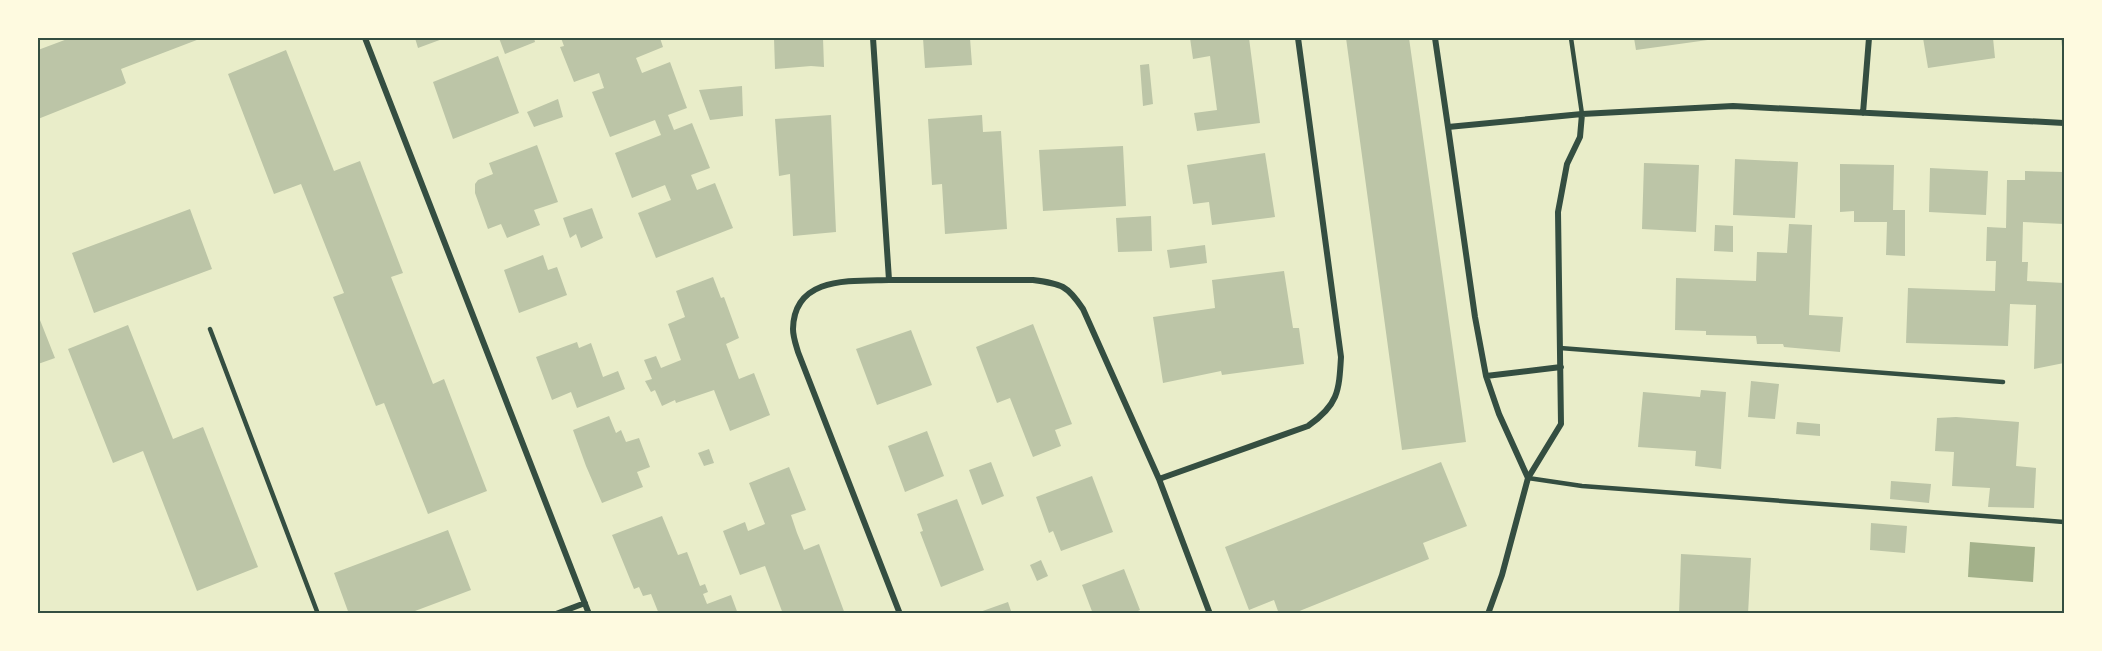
<svg xmlns="http://www.w3.org/2000/svg" width="2102" height="651" font-family="'Nunito Sans',sans-serif">
<style>
.water{fill:#a3b18a}
.building{fill:#bcc5a7}
.lines{fill:none;stroke-linecap:round;stroke-linejoin:round}
.service{stroke:#344e41;stroke-width:4.5}
.minor{stroke:#344e41;stroke-width:6}
.neatline{fill:none;stroke:#344e41;stroke-width:2}
</style>
<rect width="100%" height="100%" fill="#e9edc9"/>
<!-- water -->
<path class="water" d="M1970 542 2035 547 2033 582 1968 577Z"/>
<!-- building -->
<path class="building" d="M70 38H202L121 69 126 83 123 85 38 119V50Z
M415 38H445L418 48Z
M499 38H534L535 42 505 54Z
M561 38H660L663 47 636 58 642 73 670 62 687 108 668 115 674 130 692 123 710 168 691 175 697 190 715 183 733 228 656 258 638 213 671 200 665 185 632 198 615 153 661 135 655 120 610 137 592 92 604 88 599 73 574 82 560 47 564 46Z
M774 38H823L824 67 811 66 775 69Z
M923 38H970L972 65 925 68Z
M1190 38H1249L1260 123 1197 131 1194 113 1217 110 1210 56 1193 59Z
M1346 38H1409L1466 442 1402 450Z
M1634 38H1715V39L1636 50Z
M1923 38H1993L1995 58 1928 68Z
M2061 38H2064V56H2063Z
M286 50 334 171 360 161 403 273 391 277 433 384 444 379 487 491 428 514 384 403 376 406 333 297 344 293 301 184 274 194 228 74Z
M498 56 519 113 453 139 433 82Z
M1149 64 1153 104 1143 106 1140 65Z
M742 86 743 116 710 120 699 90Z
M558 99 563 117 534 127 527 112Z
M831 115 836 232 793 236 790 174 779 176 775 119Z
M982 115 983 132 1001 131 1007 229 945 234 942 184 932 185 928 119Z
M537 145 558 202 534 210 540 225 507 238 501 224 488 229 475 193V184L478 180 493 174 489 163Z
M1123 146 1126 206 1043 211 1039 150Z
M1265 153 1275 217 1212 225 1209 202 1193 204 1187 165Z
M1735 159 1798 162 1795 218 1733 215Z
M1644 163 1699 165 1696 232 1642 229Z
M1840 164 1894 165 1893 210H1905V256L1886 255 1887 222H1854V211L1840 212Z
M1930 168 1988 171 1986 215 1929 212Z
M2025 171 2064 172V224L2023 222 2022 262H2028L2027 281 2064 283V363L2034 369 2036 305 2010 304 2008 346 1906 343 1908 288 1995 291 1996 261H1986L1987 227 2006 228 2007 180H2025Z
M592 208 603 238 581 248 576 234 570 238 563 218Z
M190 209 212 269 94 313 72 253Z
M1151 216 1152 251 1118 252 1116 218Z
M1789 224 1812 225 1809 315 1843 317 1840 352 1784 347 1783 344H1757L1756 336 1706 335V331L1675 330 1676 278 1756 281 1757 252 1787 253Z
M1715 225 1733 226V252L1714 251Z
M1205 245 1207 263 1170 268 1167 250Z
M543 255 548 270 557 267 567 295 519 313 504 270Z
M1284 271 1293 328H1299L1304 364 1222 375 1221 371 1163 383 1153 317 1215 308 1212 280Z
M713 277 721 298 724 297 739 338 726 344 733 363 739 379 754 373 770 415 730 431 714 390 676 403 675 400 662 406 655 390 651 392 645 381 652 379 644 360 656 356 661 368 681 360 668 324 685 317 676 291Z
M38 315 55 358 38 364Z
M1033 324 1072 424 1055 430 1061 446 1033 457 1010 398 997 403 976 347Z
M128 325 173 439 203 427 258 567 197 591 143 451 113 463 68 349Z
M911 330 932 385 877 405 856 349Z
M577 342 579 348 591 343 603 377 618 371 625 389 577 408 571 392 552 400 536 357Z
M1751 381 1779 384 1775 419 1748 417Z
M1701 390 1726 392 1721 469 1695 466 1696 451 1638 447 1643 392 1700 397Z
M609 416 616 433 621 430 626 442 639 438 650 467 637 472 643 487 602 503 586 466 573 430Z
M1956 417 2019 422 2016 466 2036 468 2034 508 1988 507 1990 488 1952 486 1954 452 1935 451 1937 418Z
M1797 422 1820 424V436L1796 434Z
M927 431 944 476 905 492 888 446Z
M709 449 714 463 704 466 698 453Z
M991 462 1004 496 982 505 969 470Z
M1441 462 1467 526 1423 543 1429 559 1292 614H1279L1274 600 1249 610 1225 547Z
M789 467 806 510 791 515 797 533 804 550 819 544 845 614H783L765 566 740 575 726 539 723 531 745 522 748 531 765 524 749 483Z
M1092 476 1113 532 1061 551 1053 531 1049 533 1036 497Z
M1891 481 1931 484 1929 503 1890 499Z
M957 499 984 570 941 587 920 532 923 531 917 514Z
M662 516 678 555 687 552 700 586 705 584 708 592 703 594 707 604 731 595 738 614H659L651 594 643 596 639 587 634 589 612 535Z
M1871 523 1907 526 1905 553 1870 550Z
M448 530 471 590 407 614H349L334 573Z
M1681 554 1751 558 1748 614H1679Z
M1041 560 1048 576 1037 581 1030 565Z
M1124 569 1140 610 1132 614H1093L1082 585Z
M1008 602 1012 614H977V613Z"/>
<g class="lines">
<!-- service -->
<path class="service" d="M1571 38 1582 114
M210 329 318 614
M1560 348 2003 382
M1528 478 1582 486 2064 522"/>
<!-- minor -->
<path class="minor" d="M365 38 589 614
M873 38 889 280H1033C1062 284 1067 285 1083 309L1159 479 1210 614
M1435 38 1448 127 1582 114 1733 106 2064 123
M1863 113 1869 38
M1448 127 1475 317 1486 376 1499 414 1528 478 1502 575 1488 614
M889 280C850 281 794 276 793 329 793 337 796 345 798 352L900 614
M1486 376 1561 367
M1528 478 1561 424 1558 212 1567 164 1580 137 1582 114
M1159 479 1308 426C1338 405 1339 392 1341 357L1298 38
M556 614 585 603"/>
</g>
<!-- border -->
<rect width="2102" height="651" fill="none" stroke="#fefae0" stroke-width="78"/>
<rect x="39" y="39" width="2024" height="573" class="neatline"/>
</svg>
